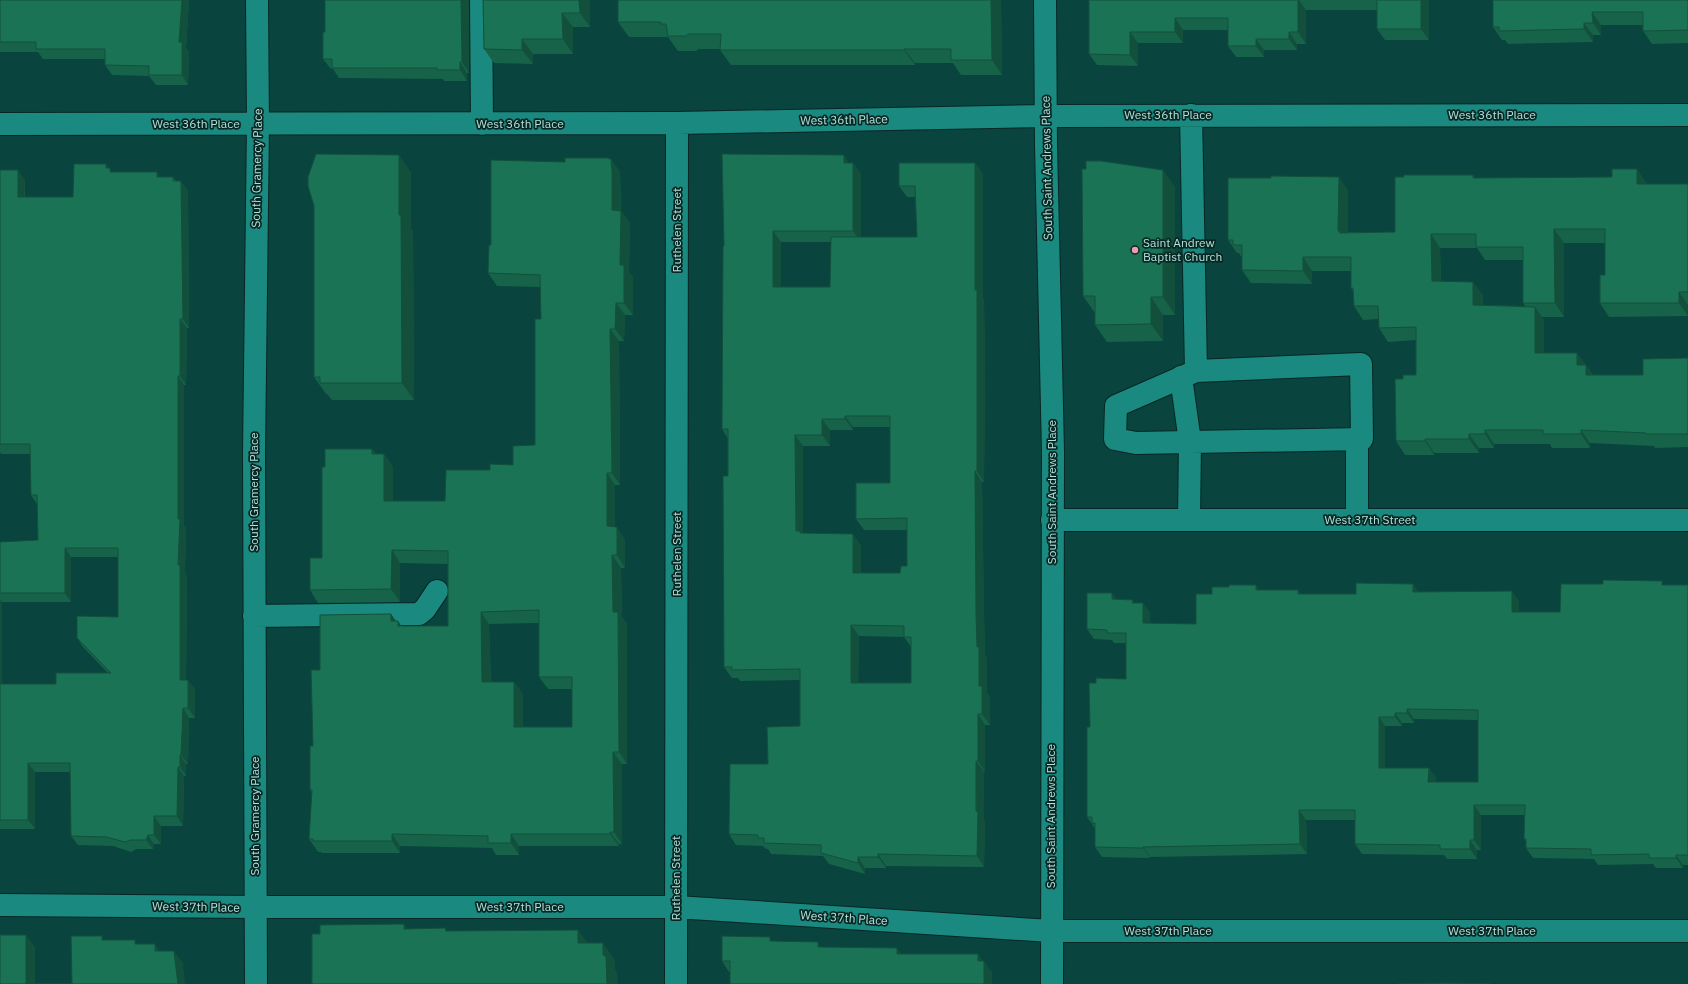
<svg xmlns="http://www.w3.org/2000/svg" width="1688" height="984" font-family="'IBM Plex Sans',sans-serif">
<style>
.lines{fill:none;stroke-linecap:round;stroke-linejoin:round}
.minor-casing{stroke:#072724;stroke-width:24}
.minor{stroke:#1a8a80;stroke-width:22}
.wall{fill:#166349;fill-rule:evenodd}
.shaded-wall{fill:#12503c}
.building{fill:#1a7355;stroke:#12503c;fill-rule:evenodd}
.poi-dot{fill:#f29aae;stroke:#072724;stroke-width:1.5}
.labels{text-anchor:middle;stroke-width:3.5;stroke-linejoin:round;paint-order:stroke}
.street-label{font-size:12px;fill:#b3e0d9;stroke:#072724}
.poi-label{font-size:12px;fill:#b3e0d9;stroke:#072724;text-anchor:start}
</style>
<rect width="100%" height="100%" fill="#0a443e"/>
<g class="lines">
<defs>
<path id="minor" d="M481 0 482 124
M1045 0 1046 145 1053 451 1052 984
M1191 115 1196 371
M0 124 677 123 1046 116 1688 115
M1361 364 1362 439 1136 443 1115 439 1116 406 1196 371Z
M1181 377 1190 442 1189 520
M1357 439V520
M1052 520H1688
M254 616 419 614 425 609 437 591
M0 905 256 907H676L1051 931H1688
M256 984 254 453 258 124 257 0
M676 984 677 123"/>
</defs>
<!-- minor casing -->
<use href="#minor" class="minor-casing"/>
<!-- minor -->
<use href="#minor" class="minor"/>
</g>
<!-- wall -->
<path class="wall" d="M0 0H189L186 48 189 52 188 85H156L149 76 112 75 105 65V59H43L38 52H0Z
M325 0H469V73H467V81H444L443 79 339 78 333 69H331L323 59 325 32Z
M483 0H590V27H573V54H533V64L494 63 484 49Z
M618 0H1001L1002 75H961L953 63H915V65H731L720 50V49H698L696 51H678L668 37H629L618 22Z
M1089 0H1429V40H1385L1377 29V10H1306V44H1297V50H1264V57H1236L1228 46V30H1183V43H1138V66L1097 65 1089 54Z
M1493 0H1688V43L1652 44 1643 31V25H1601V35H1593V42L1508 44 1505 40H1502L1493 27Z
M609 158 610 159H611L620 172 621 211 630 223 629 272 633 277V315H625L624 341H619L620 485H615V527L625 540V568H621L622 617 627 624V764H622V844H619V846H519V855H496L492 848 400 846V853H322L321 852H318L309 839 312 793 310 790 313 746 320 670 391 614 396 621 401 626H448V564L400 563V602L318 603 310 590 322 558 325 467 372 449 376 454H384L393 467V501H445L490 470 513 465 535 445 541 319 540 287 497 286 488 273 491 245 565 162ZM539 623V677L548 689H572V727H523V694L514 682H491L489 624Z
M849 163H853L861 174V237H917L915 197H907L899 186 975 163 983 174V298L984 301 985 369 984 482H982L984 624 985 655 987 658V693L990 697V725H985V772H984V820L985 823 984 867 886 866V868H865V874L829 864 823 856 771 854 768 849H766L763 846 736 845 729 834 768 764 800 726V680L740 681 738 678H732L724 667 728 476V439L722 429 724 246ZM781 242H831L830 287H781ZM853 427H890V483L856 519 864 530H907V566L900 573H861V545L803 533V446H830V430H853ZM859 636 904 637 911 647V683H858Z
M0 170 25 180V197H73L113 172 160 177H173L176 181 188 190 189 328H187L186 385H184V526L186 528 185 572 186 574 187 581 186 680 195 689V718H189L188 764H186V776H184L183 826H161V844H154L153 849H136L131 852 113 846 78 845 71 836 70 772H35V829H0V542L38 540 37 504 31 495 30 454H1L0 452ZM71 557H118V617L77 638 83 647 108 673 56 684H2V602H71Z
M411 172V229L413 232 414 400H332L327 394H326L314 377V206Z
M1473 175 1475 178 1646 182V184H1688V316L1609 317 1600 303 1605 275V243H1564V317H1542L1544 320V353H1577L1593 375H1643L1688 358V447L1655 448 1654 446 1590 443V448H1552L1550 444H1494V448H1479V453H1434V455H1405L1396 441 1403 379 1416 375V340L1388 342 1379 328V319L1363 320 1354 306 1353 291 1351 288V271H1312V284L1251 283 1242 270V258L1239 253H1237L1228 240 1348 190V232H1395ZM1440 248H1477L1485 260H1523V303L1525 306 1483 305V295L1441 281Z
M1175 187V315H1163V341L1107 342 1095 325V313L1083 296Z
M1413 584 1418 592 1519 601V612H1560L1665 585H1688V865H1683V868H1656L1653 864 1598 865 1594 859 1533 858 1526 848V841L1524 839V815H1481V850H1477V859H1447L1444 855 1362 854 1355 844V820H1306L1307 854 1150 857V858L1102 857 1095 847V828L1094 827 1087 817 1090 727 1126 679V643H1114L1112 640 1094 639 1087 629 1116 599 1135 603H1143L1150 613V624H1196L1212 594 1229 587 1260 590H1298L1300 594H1356ZM1414 719 1478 720V782H1436V778L1429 768H1385V726H1402V723H1414Z
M772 941 821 947 982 961 992 972H729L722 961Z"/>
<!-- shaded-wall -->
<path class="shaded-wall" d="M182 0H189L186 48 189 52 188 85 182 75 179 42Z
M461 0H469V73L462 62Z
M579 0H590V27L580 13Z
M991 0H1001L1002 75 992 60Z
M1298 0H1299L1306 10V44L1298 32Z
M1421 0H1429V40L1421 29Z
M1592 12 1601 25V35L1593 23Z
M562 13 573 27V54L563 39Z
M1175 18 1183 30V43L1175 32Z
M1584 23 1593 35V42L1584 29Z
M1130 32 1138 43V66L1130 55Z
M1289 32 1297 44V50L1289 39Z
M522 39 533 54V64L522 50Z
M1256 39 1264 50V57L1256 46Z
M904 49 915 63V65L904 50Z
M460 62 467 73V81L460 70Z
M399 155 411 172V229L413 232 414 400 402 383 399 215Z
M844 155 851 166 844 163Z
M609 158 611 161V159L620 172V184L621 223 612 210Z
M853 163 861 174V242L853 231Z
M975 163 983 174V298L984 301 985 369 984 482 977 471 975 290Z
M106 164 113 173 116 182 106 168Z
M1637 169 1646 182V197L1637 184Z
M18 170 25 180 24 206 18 197Z
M1163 170 1175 187V315L1163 297Z
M157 172 163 182 157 177Z
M1339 177 1348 190V244L1338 230Z
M181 181 188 190 189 328 183 319Z
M621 211 630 223 629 272 633 277V315L624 303 620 265Z
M1554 229 1564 243V317L1555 303Z
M773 231 781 242V298L773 287Z
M1431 234 1440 248 1441 294 1432 281Z
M1303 257 1312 271V284L1303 271Z
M1473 282 1483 295 1482 319 1473 305Z
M1679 292 1688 305V316L1679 303Z
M1151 297 1163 315V341L1151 324Z
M616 303 625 315 624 341 615 329Z
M1535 307 1544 320V366L1535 353Z
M180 319 187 328 186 385 180 376Z
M610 329 619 341 620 485 612 473Z
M1577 353 1595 379V388L1577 365Z
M178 376 184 385V526L186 528 185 572 186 574 187 581 186 689 180 680 178 519Z
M845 416 853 427V430L845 419Z
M822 419 830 430V446L822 435Z
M1485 430 1494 444V448L1485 434Z
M1581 430 1590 443V448L1581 434Z
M1469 434 1479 448V453L1469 439Z
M795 435 803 446V536L796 531Z
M1425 439 1434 453V455L1425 441Z
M372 449 380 461 372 454Z
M384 454 393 467V514L384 501Z
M975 471 982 482 985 655 987 658V693L990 697V725L982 714 979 686 976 613Z
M607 473 615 485V539L607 526Z
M617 527 625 540V568L617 555Z
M853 534 861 545V584L853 573Z
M65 548 71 557V602L65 593Z
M392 550 400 563V602L391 589Z
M612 555 621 568 622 617 627 624V764L619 752 613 612Z
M1413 584 1420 594 1413 592Z
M1256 585 1263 595 1256 590Z
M1512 591 1519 601V622L1512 612Z
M1112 593 1119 603 1112 599Z
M0 600 2 602V693L0 691Z
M1143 603 1150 613V633L1143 623Z
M481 612 489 624 491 694 482 682Z
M391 614 398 624V621L407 634 391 621Z
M851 625 859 636 858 694 851 683Z
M188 680 195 689V718L188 708Z
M514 682 523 694V740L514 727Z
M183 708 189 718 188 764 181 755Z
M1407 709 1414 719V723L1407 713Z
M1395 713 1402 723V726L1395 717Z
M978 714 985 725V772L978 761Z
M1379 717 1385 726V778L1379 768Z
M613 752 622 764V844L614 832Z
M180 755 186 764V776L180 767Z
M976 761 984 772V820L985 823 984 867 977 856Z
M28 763 35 772V829L28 820Z
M178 767 184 776 183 826 177 816Z
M1429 768 1436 778 1435 792 1428 782Z
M1474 805 1481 815V850L1474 840Z
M1299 810 1306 820 1307 854 1300 844Z
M154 816 161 826V844L154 835Z
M610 832 619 844V846L610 834Z
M392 834 400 846V853L392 841Z
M511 834 519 846V855L511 843Z
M148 835 154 844 153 849 146 840Z
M1470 840 1477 850V859L1470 849Z
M1143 847 1150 857V858L1143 848Z
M878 854 886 866V868L878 857Z
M1676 855 1683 865V868L1676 858Z
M858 857 865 868V874L858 863Z
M404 924 416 941 404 929Z
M578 930 590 946 578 943Z
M26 935 35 947V984H26Z
M818 942 825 954 818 947Z
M603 943 615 960V969L617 973 618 984H607L603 955Z
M155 944 163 956 155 951Z
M897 948 905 960 897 954Z
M174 951 183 963 185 984H178Z
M978 954 984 962V961L992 972V984H984L978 961Z"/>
<!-- building -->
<path class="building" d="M0 0H182L179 42H182V75H149V66L105 65V49H36V42H0Z
M325 0H461L462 62H460V70H437V68H332V59H323V32H325Z
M483 0H579L580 13H562L563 39H522V50L484 49Z
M618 0H991L992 60H951V49H904V50H720L721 34H688L686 36H668L666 24H661V22H618Z
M1089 0H1298V32H1289V39H1256V46H1228V18H1175V32H1130V55L1089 54Z
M1377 0H1421V29H1377Z
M1493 0H1688V30L1643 31V12H1592L1593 23H1584V29L1499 31V27H1493Z
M316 154 399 155V215H401L402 383H320V377H314V206L308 186V177Z
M722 154 844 155V163H853V231H773V287H830L831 237H917L915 186H899V163H975V290H977V471H975L976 613 977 647H979V686H982V714H978V761H976V811L978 812 977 856 878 854V857H858V863L821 853V845L764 843V838H758V835L729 834 730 764H768L767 727 800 726V669L732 670V667H724L723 476H728V429H722L723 246H724ZM845 416H890V483H856V519L907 518V566H901L900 573H853V534L800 533V531H796L795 435H822V419H845ZM851 625 904 626V637H911V683H851Z
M565 158H609V159H611L612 171V210L621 211 620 265H624V303H616L615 329H610L612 473H607V526L617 527V555H612L613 612H618L619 752H613L614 832H610V834H511V843H488V836L392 834V841H313V839H309L312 790H310V746H313L311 670H320V615L391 614V621H398V626H448V551L392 550 391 589 310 590V558H322V467H325V449H372V454H384V501H445L446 470H490V464L513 465V446L535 445V319H541L540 275 488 273 489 245H491V160L565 162ZM539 610V677H572V727H514V682H482L481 612Z
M1086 161H1101L1163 170V297H1151V324L1095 325V296H1083L1082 169H1086Z
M74 164H106V168H110V172H157V177H173V181H181L183 319H180V376H178V519H180L178 565H180V680H188V708H183L181 755H180V767H178L177 816H154V835H148L146 840H130L125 842 106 837 71 836 70 763H28V820H0V684H56V673H111L77 638V616L118 617V548H65V593H0V542L38 540 37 495H31L30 444H0V170H18V197H73Z
M1612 169H1637V184H1688V292H1679V303H1600V275H1605V229H1554L1555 303H1523V247H1476V234H1431L1432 281 1473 282V305L1535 307V353H1577V365H1586V375H1643V359L1688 358V434H1646V433L1581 430V434H1543V430H1485V434H1469V439H1425V441H1396L1395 379H1403V375H1416V327L1379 328 1378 306H1354L1353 288H1351V257H1303V271L1242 270V245H1233V240H1228V178H1271V176L1339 177 1338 230 1340 233 1395 232V177H1404V175H1473V178L1612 177Z
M1603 580 1662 581V585H1688V855H1676V858H1649V854L1591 855V849L1526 848V839H1524L1525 805H1474V840H1470V849H1440V845L1355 844V810H1299L1300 844 1143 847V848L1095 847V823H1092V817H1087V727H1090L1089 683H1096V678L1126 679V633H1107V630L1087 629V593H1112V599L1133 600 1132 603H1143V623L1196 624V594H1212V587H1229V585H1256V590H1298V594H1356V583L1413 584V592L1512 591V612H1560L1561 584H1603ZM1407 709 1478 710V782H1428L1429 768H1379V717H1395V713H1407Z
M404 924V929L445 928 446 931 578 930V943H603V955L606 956 607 984H312V934H320V925Z
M0 935H26V984H72L71 936H102V940H135V944H155V951H174L178 984H0Z
M722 936 770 937V941L818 942V947L897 948V954H978V961H984V984H730V961H722Z
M1447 983 1490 984H1398Z"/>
<!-- markers -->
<circle class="poi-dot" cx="1135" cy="250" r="4"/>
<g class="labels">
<!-- street labels -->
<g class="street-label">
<text x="1168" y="119">West 36th Place</text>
<text x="1492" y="119">West 36th Place</text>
<text transform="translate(844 120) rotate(-1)" y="4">West 36th Place</text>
<text x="196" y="128">West 36th Place</text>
<text x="520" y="128">West 36th Place</text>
<text transform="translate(257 168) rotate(-89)" y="4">South Gramercy Place</text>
<text transform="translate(1047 168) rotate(-91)" y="4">South Saint Andrews Place</text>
<text transform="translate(677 230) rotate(-90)" y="4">Ruthelen Street</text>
<text transform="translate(254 492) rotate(-90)" y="4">South Gramercy Place</text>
<text transform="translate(1052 492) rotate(-90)" y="4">South Saint Andrews Place</text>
<text x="1370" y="524">West 37th Street</text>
<text transform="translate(677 554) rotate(-90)" y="4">Ruthelen Street</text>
<text transform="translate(255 816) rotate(-90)" y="4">South Gramercy Place</text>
<text transform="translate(1051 816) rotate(-90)" y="4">South Saint Andrews Place</text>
<text transform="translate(676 878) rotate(-90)" y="4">Ruthelen Street</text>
<text transform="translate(196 907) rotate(1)" y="4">West 37th Place</text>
<text x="520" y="911">West 37th Place</text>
<text transform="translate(844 918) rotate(4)" y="4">West 37th Place</text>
<text x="1168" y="935">West 37th Place</text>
<text x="1492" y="935">West 37th Place</text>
</g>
<!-- poi labels -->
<g class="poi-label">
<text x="1143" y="247">Saint Andrew<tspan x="1143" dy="14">Baptist Church</tspan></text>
</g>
</g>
</svg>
